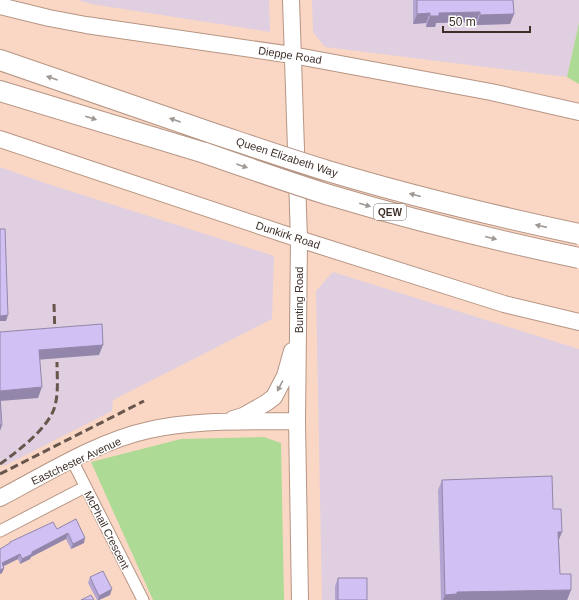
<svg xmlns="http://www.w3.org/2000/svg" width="579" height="600" font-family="Helvetica,sans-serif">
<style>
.industrial{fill:#e0cfe0}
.green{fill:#adda94}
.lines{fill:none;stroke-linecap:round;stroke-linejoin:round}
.street-casing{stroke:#b69584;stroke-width:13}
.secondary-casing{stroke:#b69584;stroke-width:18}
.highway-casing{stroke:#b69584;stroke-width:22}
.street{stroke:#fff;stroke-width:11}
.secondary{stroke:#fff;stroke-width:16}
.highway{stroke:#fff;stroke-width:20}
.rail{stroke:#68554c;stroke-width:3;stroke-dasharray:8 4;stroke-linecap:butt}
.highway-bridge-casing{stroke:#b69584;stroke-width:22;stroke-linecap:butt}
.highway-bridge{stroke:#fff;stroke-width:20}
.wall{fill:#b3a5d1}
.shaded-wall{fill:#9286aa}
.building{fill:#d0c0f3;stroke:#9286aa}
.oneway{fill:#9e9894}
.labels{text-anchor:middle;stroke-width:3;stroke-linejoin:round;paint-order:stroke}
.shield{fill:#fff;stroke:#786e69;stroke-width:1}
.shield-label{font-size:10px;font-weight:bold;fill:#3e3029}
.street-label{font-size:11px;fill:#3e3029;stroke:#fff}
</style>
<rect width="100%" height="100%" fill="#fad7c4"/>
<!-- industrial -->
<path class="industrial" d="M78 0H269L270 32 91 4Z
M312 0H579V23L567 77 325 47 313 32Z
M0 167 45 183 274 256 272 319 113 400 112 411 6 465H0Z
M333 272 579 349V600H322L316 291Z"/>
<!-- green -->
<path class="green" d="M579 23V84L567 77Z
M264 437 281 443 284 600H153L91 462 181 439Z"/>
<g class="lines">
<defs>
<path id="street" d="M72 460 143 600
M0 531 85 487"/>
<path id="secondary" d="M291 0 299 239 297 421 300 600
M0 6 49 18 86 25 292 55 491 92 579 112
M0 139 299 239 504 304 579 322
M233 419 243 416 266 403 274 397 285 376 292 351
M0 498C46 474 98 441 149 430 197 419 248 422 297 421"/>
<path id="highway" d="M0 60 212 133
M0 91 205 153"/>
</defs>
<!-- street casing -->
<use href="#street" class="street-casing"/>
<!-- secondary casing -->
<use href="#secondary" class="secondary-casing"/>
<!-- highway casing -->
<use href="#highway" class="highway-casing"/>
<!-- street -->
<use href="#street" class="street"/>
<!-- secondary -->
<use href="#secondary" class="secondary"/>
<!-- highway -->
<use href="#highway" class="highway"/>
<!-- rail -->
<path class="rail" d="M54 304 55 336
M0 464C17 452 47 429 54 409 59 394 57 377 57 362
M0 474 144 401"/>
<defs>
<path id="highway-bridge" d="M212 133C251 146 289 159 328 171 411 196 495 216 579 234
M205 153C245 167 285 181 326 194 409 219 494 240 579 258"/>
</defs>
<!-- highway-bridge casing -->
<use href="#highway-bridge" class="highway-bridge-casing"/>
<!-- highway-bridge -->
<use href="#highway-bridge" class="highway-bridge"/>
</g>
<!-- wall -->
<path class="wall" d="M413 0H513L514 14 510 24 476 25V22L436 23 435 27H426V23L413 24Z
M442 480 553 509 559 540 560 574 571 590 567 600H441L438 490Z
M76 519 84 543 71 549 66 539 31 557 30 559 20 564 18 559 3 566 4 568 2 573 0 574V549L9 544 10 542 57 529Z
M90 577 110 595 99 600H97L88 583Z
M338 578 367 600H335V586Z"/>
<!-- shaded-wall -->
<path class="shaded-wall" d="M480 12 476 22 436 23 435 27H426L430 16 439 13Z
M430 13 426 23 413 24 417 14Z
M514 14 510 24 476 25 480 15Z
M8 315 6 321H0V316Z
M103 345 99 355 35 360 39 350Z
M42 387 38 398 0 401V391Z
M0 425H2L0 431Z
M558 532H562L558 542Z
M68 533 66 539 31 557 30 559 20 564 22 559 32 552Z
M85 538 84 543 71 549 73 544Z
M20 554 18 559 0 568 2 563Z
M4 568 2 573 0 574V570Z
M112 589 110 595 99 600H98L99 596Z
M571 590 567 600H443L445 595 457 592Z"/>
<!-- building -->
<path class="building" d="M417 0H513L514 14 480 15V12L439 13V16H430V13L417 14Z
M0 229H5L8 315 0 316Z
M102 324 103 345 39 350 42 387 0 391V332Z
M0 396 2 425H0Z
M552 476 553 509H561L562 532H558L560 574H571V590L457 592V594L445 595 442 480Z
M76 519 85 538 73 544 68 533 32 552V554L22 559 20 554 2 563 4 568 0 570V549L10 543V542L53 522 57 529Z
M103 571 112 589 99 596 90 577Z
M338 578H367V600H338Z
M91 595 94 600H81Z"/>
<!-- one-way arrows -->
<defs><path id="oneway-solid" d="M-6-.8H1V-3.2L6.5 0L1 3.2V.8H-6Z"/></defs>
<g class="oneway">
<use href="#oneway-solid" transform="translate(52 78) rotate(-161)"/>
<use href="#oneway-solid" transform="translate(91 118) rotate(17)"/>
<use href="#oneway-solid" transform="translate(175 120) rotate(-161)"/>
<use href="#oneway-solid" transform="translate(242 166) rotate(19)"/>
<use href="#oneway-solid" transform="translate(415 195) rotate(-165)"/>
<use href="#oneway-solid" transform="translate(365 205) rotate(16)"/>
<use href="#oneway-solid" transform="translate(541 226) rotate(-167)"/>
<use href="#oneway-solid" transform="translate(491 238) rotate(14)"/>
<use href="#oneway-solid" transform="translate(280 386) rotate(118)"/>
</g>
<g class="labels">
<!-- shield labels -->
<rect class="shield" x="374" y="204" width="32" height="16" rx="3"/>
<g class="shield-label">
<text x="390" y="216">QEW</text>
</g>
<!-- street labels -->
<g class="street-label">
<text transform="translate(290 55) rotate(9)" y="4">Dieppe Road</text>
<text transform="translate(287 157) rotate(18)" y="4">Queen Elizabeth Way</text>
<text transform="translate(288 235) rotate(18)" y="4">Dunkirk Road</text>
<text transform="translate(299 300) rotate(-90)" y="4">Bunting Road</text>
<text transform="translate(76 461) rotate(-25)" y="4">Eastchester Avenue</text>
<text transform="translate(107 530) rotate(63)" y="4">McPhail Crescent</text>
</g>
</g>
<!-- scale -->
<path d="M443 26v6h87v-6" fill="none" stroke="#3e3029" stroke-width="2"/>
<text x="449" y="26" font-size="12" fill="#3e3029" stroke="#ffffff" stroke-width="3" paint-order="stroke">50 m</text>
</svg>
